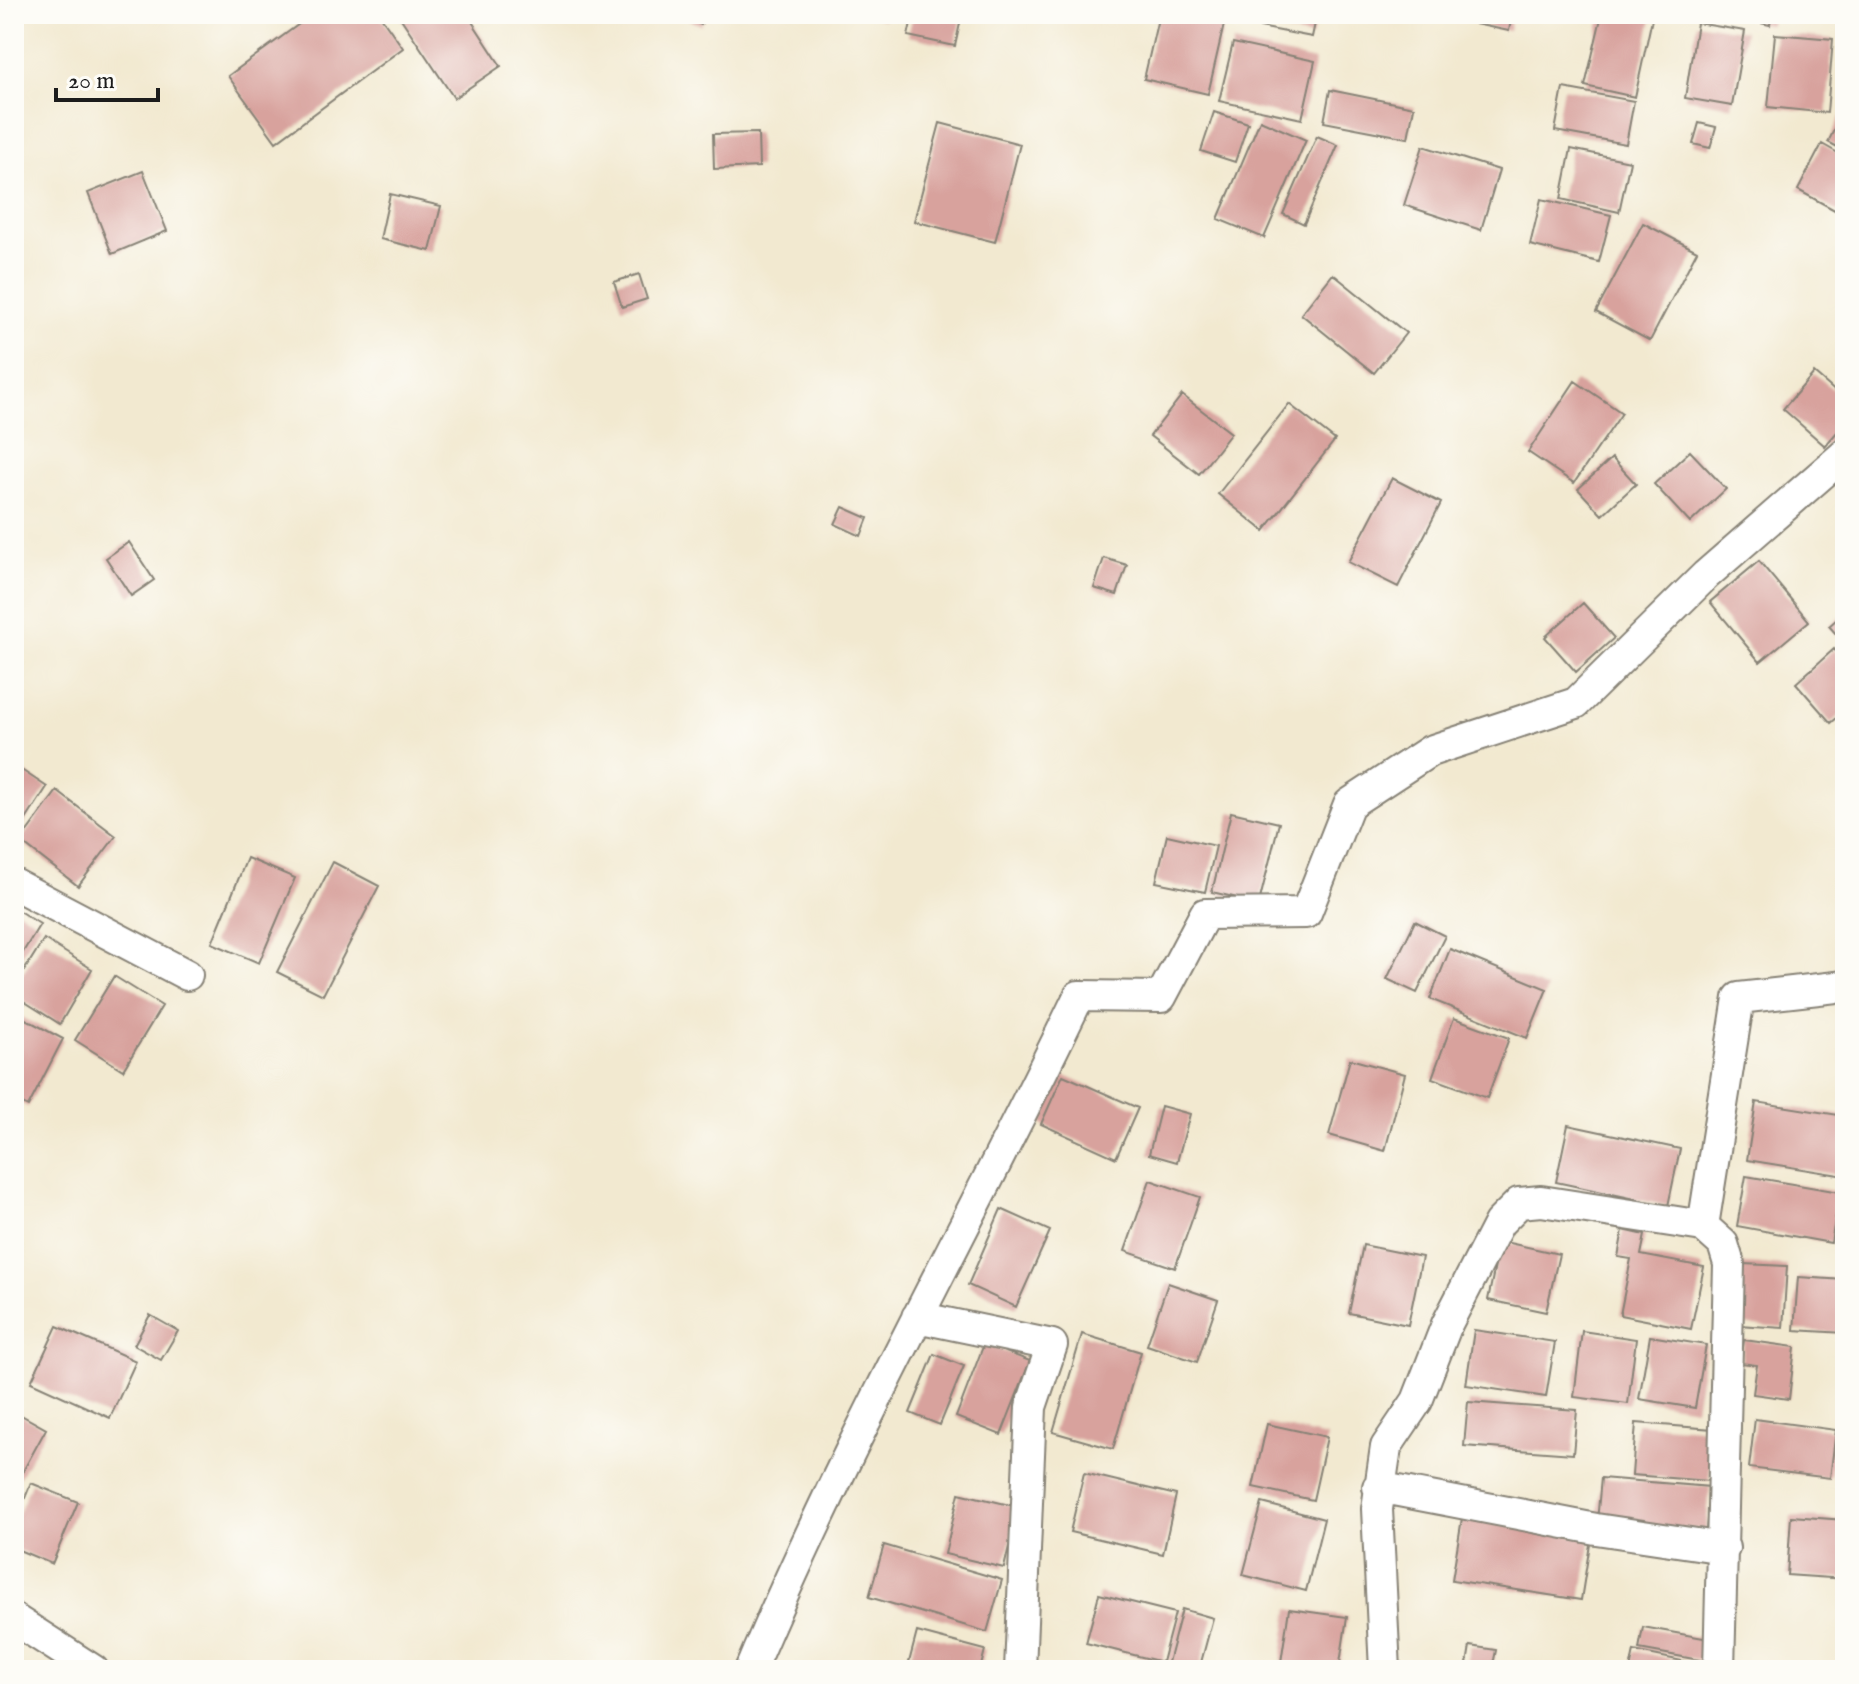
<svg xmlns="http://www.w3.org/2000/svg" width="1859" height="1684" font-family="'IM FELL English',serif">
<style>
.building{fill:#d8a29d}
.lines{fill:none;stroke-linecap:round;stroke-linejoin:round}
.minor-casing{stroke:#878276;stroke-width:34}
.minor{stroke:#fff;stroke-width:30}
</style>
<rect width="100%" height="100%" fill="#fdfcf7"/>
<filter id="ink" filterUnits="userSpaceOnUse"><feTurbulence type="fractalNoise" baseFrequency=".0125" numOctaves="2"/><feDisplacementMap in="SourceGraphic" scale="16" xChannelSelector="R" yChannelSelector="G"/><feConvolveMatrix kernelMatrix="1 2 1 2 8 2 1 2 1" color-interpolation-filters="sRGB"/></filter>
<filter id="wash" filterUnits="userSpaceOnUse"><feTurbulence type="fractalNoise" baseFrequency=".006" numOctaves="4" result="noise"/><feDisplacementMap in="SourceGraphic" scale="32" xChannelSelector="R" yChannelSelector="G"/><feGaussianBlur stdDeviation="1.8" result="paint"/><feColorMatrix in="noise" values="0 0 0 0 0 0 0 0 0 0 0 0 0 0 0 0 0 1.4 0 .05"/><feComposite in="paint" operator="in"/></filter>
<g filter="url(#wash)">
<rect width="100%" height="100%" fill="#f2e9d0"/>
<g id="blocks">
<!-- building -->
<path class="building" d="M313 14H379L403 48 276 142 228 76Z
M398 14H467L501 66 454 98Z
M677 14H706L701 25Z
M864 14H885L884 20Z
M913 14 961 19 955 46 908 36Z
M1006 14H1030L1029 20Z
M1159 14H1197L1225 20 1208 94 1144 79Z
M1235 14H1317L1312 37 1234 22Z
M1477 14H1512L1509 31 1475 24Z
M1602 14H1653L1635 97 1585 86Z
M1757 14H1772L1770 25 1756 22Z
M1697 23 1745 31 1732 106 1685 98Z
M1775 34 1833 39 1827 113 1768 107Z
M1233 43 1315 61 1302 119 1219 101Z
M1563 88 1634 101 1626 144 1555 131Z
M1330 90 1414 107 1408 138 1324 122Z
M1845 108V151L1828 142Z
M1214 112 1248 123 1235 162 1201 151Z
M1260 120 1306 140 1264 238 1218 219Z
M940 123 1020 144 995 242 914 221Z
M1699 123 1716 127 1710 148 1693 144Z
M758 133 759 167 714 169 713 134Z
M1317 136 1338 145 1304 224 1283 214Z
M1822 144 1845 157 1842 214 1798 190Z
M1423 146 1499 170 1481 230 1404 205Z
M1571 149 1630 161 1619 212 1561 199Z
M143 171 167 231 112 254 88 193Z
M390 194 441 206 430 251 380 239Z
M1541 199 1611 215 1599 262 1530 245Z
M1643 223 1697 251 1650 341 1596 312Z
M639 274 647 299 622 307 614 282Z
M1333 274 1406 333 1374 373 1301 314Z
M1814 373 1845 400V423L1825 446 1783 409Z
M1575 381 1622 413 1574 483 1528 452Z
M1182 395 1231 433 1199 474 1150 436Z
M1289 404 1335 440 1264 531 1218 494Z
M1690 451 1726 489 1690 523 1654 484Z
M1612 458 1636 484 1602 515 1578 489Z
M1392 478 1441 503 1398 587 1348 562Z
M843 507 868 518 861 536 835 524Z
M129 542 154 580 131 596 106 558Z
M1104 558 1127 565 1117 595 1094 588Z
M1759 561 1809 621 1760 662 1710 602Z
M1583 603 1614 638 1576 672 1545 637Z
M1845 612V644L1829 626Z
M1834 649 1845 662V711L1831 723 1796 683Z
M14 765 47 787 22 826 14 821Z
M57 791 116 836 78 886 20 841Z
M1231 812 1279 823 1259 903 1212 892Z
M1167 835 1216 846 1205 892 1156 882Z
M247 858 295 878 259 963 212 943Z
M333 862 379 886 323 995 277 972Z
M14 908 40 924 14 967Z
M1415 921 1445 936 1417 993 1387 979Z
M44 939 92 969 60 1024 14 995V987Z
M1450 949 1547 989 1527 1038 1430 999Z
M114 976 162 1006 123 1070 75 1040Z
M16 1014 63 1039 28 1107 14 1100Z
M1454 1018 1509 1038 1487 1098 1432 1078Z
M1350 1059 1405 1074 1385 1151 1329 1135Z
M1063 1075 1138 1108 1116 1158 1041 1124Z
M1756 1102 1845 1116V1176L1747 1160Z
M1161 1106 1190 1114 1177 1162 1149 1154Z
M1568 1125 1680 1149 1668 1206 1556 1182Z
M1746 1176 1840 1192 1831 1243 1737 1226Z
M1150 1180 1200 1197 1175 1268 1125 1251Z
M1001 1209 1050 1231 1016 1307 968 1285Z
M1623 1230 1645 1235 1641 1255 1704 1267 1691 1329 1620 1315 1631 1259 1618 1257Z
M1500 1241 1559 1254 1546 1312 1488 1300Z
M1363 1245 1422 1257 1408 1325 1349 1313Z
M1743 1264 1787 1266 1783 1328 1739 1325Z
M1798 1277 1845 1280V1333L1794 1330Z
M1168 1283 1218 1300 1197 1362 1147 1345Z
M150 1315 178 1331 161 1360 134 1345Z
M57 1326 136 1361 110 1418 31 1382Z
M1474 1330 1555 1342 1546 1397 1466 1385Z
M1582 1331 1636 1339 1628 1404 1574 1397Z
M1082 1334 1141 1352 1113 1449 1053 1432Z
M1650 1336 1706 1345 1695 1408 1639 1399Z
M1744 1340 1795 1347 1789 1399 1753 1394 1757 1365 1741 1363Z
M984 1344 1030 1361 1001 1435 956 1417Z
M934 1354 964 1366 940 1425 910 1413Z
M1468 1402 1577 1410 1573 1454 1464 1446Z
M14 1411 46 1429 16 1484 14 1483Z
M1755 1419 1836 1430 1830 1478 1749 1468Z
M1636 1423 1713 1429 1709 1481 1632 1475Z
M1267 1424 1327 1437 1313 1500 1253 1487Z
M1084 1473 1176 1495 1163 1554 1070 1532Z
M1601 1478 1710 1487 1706 1530 1597 1522Z
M31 1483 78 1502 52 1564 14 1548V1525Z
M959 1493 1018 1507 1004 1568 945 1554Z
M1262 1503 1324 1519 1306 1591 1243 1575Z
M1791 1516 1845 1520V1579L1787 1575Z
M1462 1518 1591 1538 1581 1600 1452 1580Z
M884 1545 1002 1580 987 1632 869 1597Z
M1099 1594 1175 1613 1162 1662 1086 1643Z
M1182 1609 1213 1618 1199 1670H1166Z
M1289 1609 1347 1617 1339 1670 1281 1662Z
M1643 1627 1709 1639 1705 1661 1639 1649Z
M917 1632 985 1650 980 1670H907Z
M1470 1646 1496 1650 1492 1670H1466Z
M1634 1651 1706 1666 1705 1670H1630Z"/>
</g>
</g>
<g filter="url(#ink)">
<use href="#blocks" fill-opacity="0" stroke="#878276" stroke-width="2"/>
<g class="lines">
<defs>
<path id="minor" d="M14 884 187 975
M1703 1226 1739 998 1845 986
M917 1317 1052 1345 1031 1407 1020 1670
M1378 1487 1596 1529 1724 1548
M14 1619 93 1670
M750 1670C847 1440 971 1221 1079 996L1161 997 1205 914 1306 913 1349 804 1430 751 1576 703 1706 575 1845 454
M1385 1670 1377 1509 1386 1447 1417 1401 1447 1324 1499 1223 1519 1203 1541 1201 1703 1226 1723 1244 1729 1264 1719 1670"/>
</defs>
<!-- minor casing -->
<use href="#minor" class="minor-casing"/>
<!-- minor -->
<use href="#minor" class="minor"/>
</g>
</g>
<!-- margin -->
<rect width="1859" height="1684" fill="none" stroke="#fdfcf7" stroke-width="48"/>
<!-- scale -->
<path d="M56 88v12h102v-12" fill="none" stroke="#1c1c1c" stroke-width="4"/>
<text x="68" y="88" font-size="24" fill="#1c1c1c" stroke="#fdfcf7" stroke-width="6" paint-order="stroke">20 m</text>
</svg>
